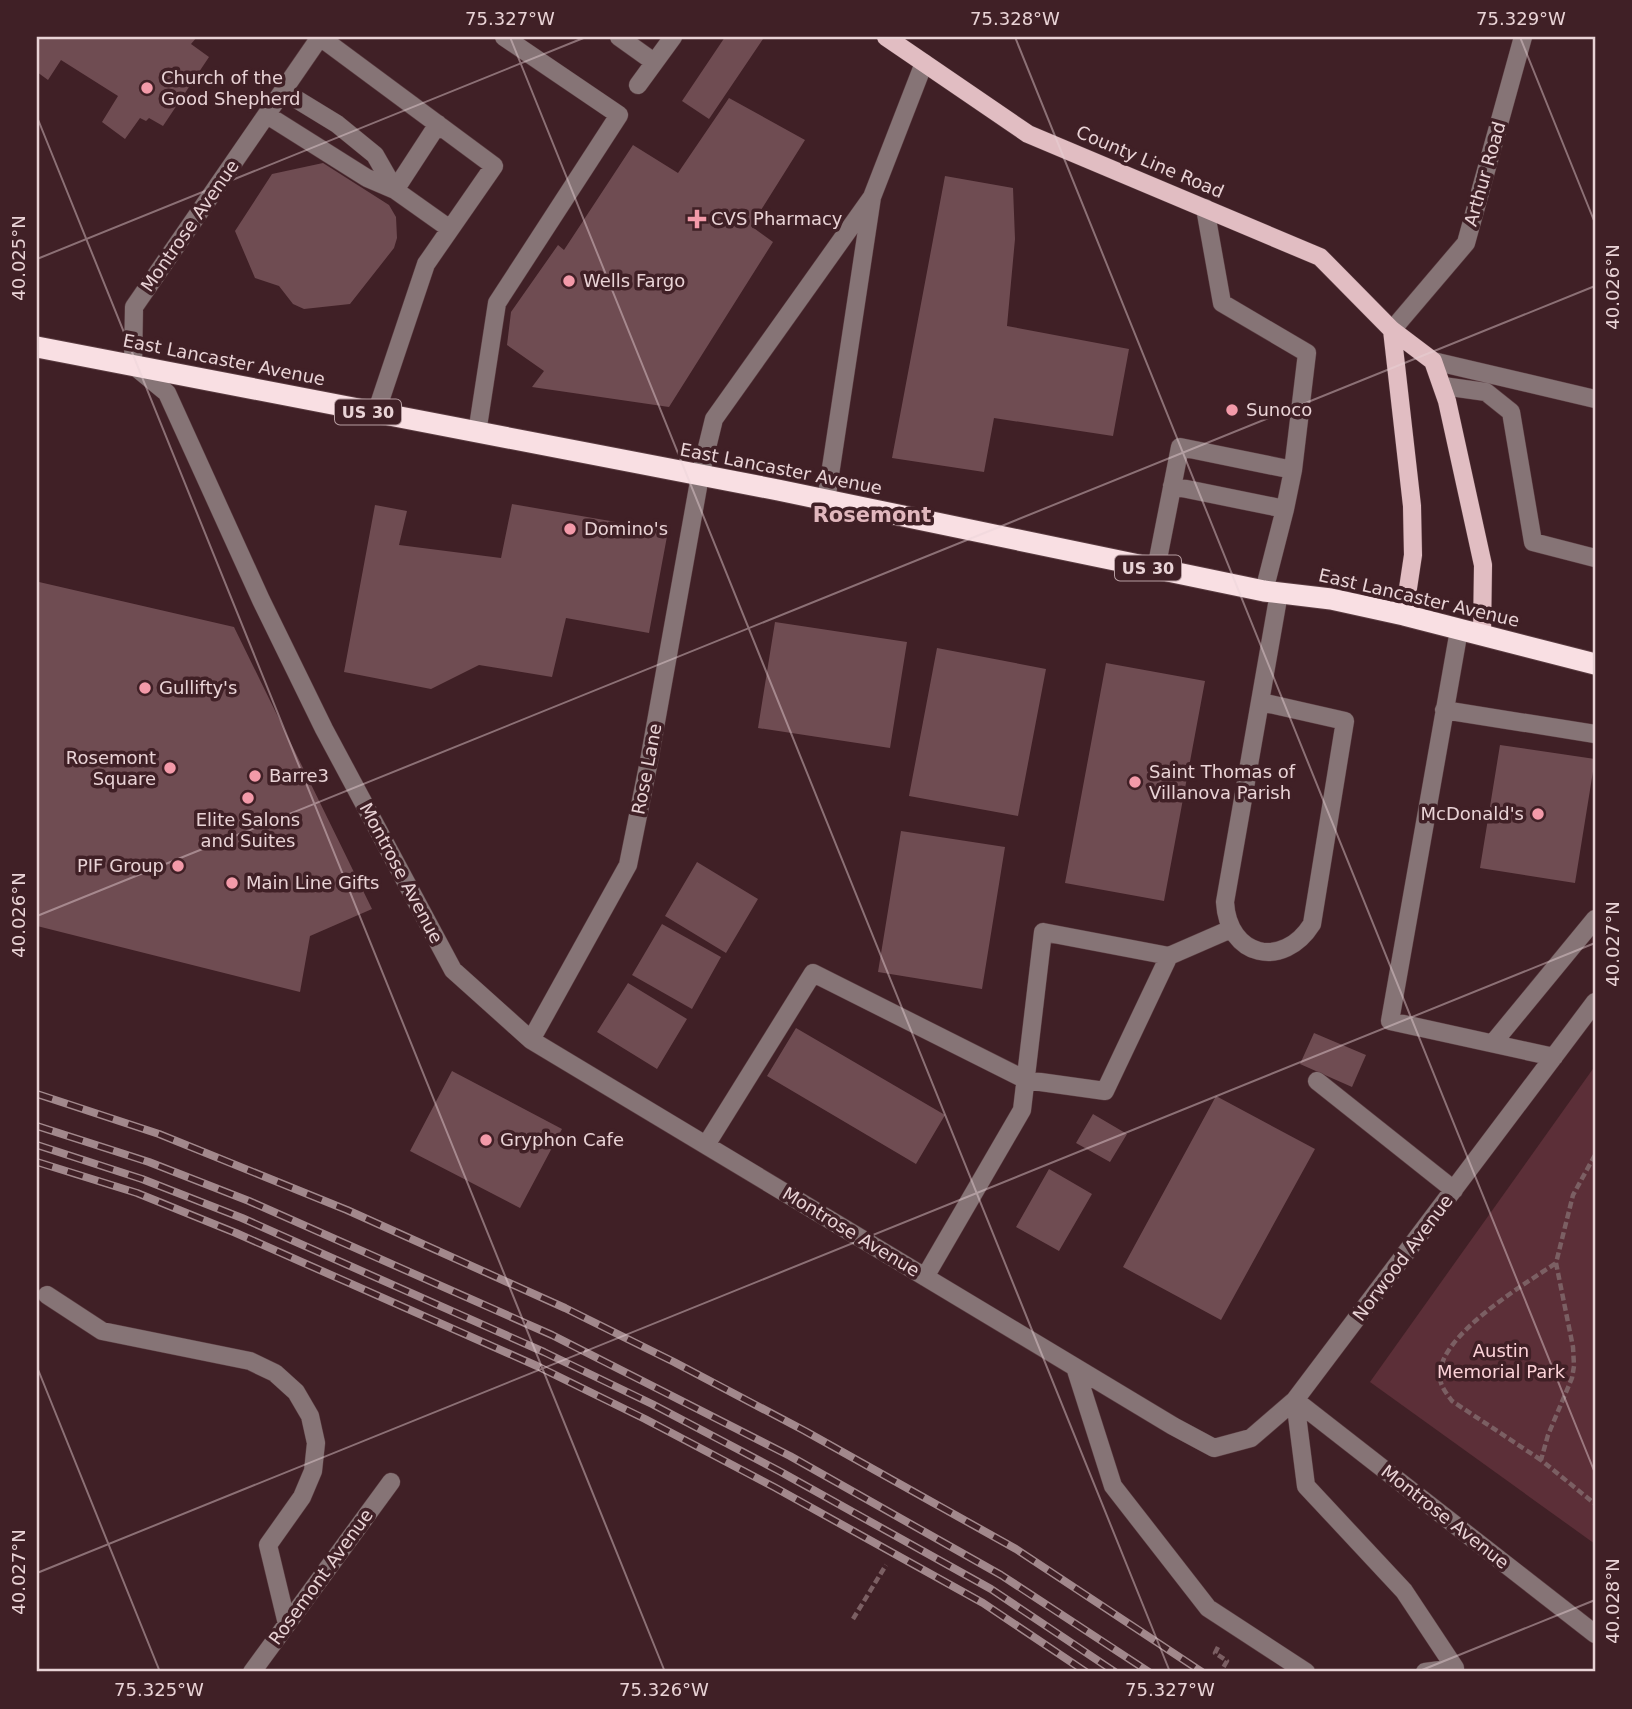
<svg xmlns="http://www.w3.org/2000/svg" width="1632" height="1709" font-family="'DejaVu Sans',sans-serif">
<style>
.green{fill:#5c2f38}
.building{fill:#6f4c52}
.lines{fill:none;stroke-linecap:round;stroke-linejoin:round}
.minor-casing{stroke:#5b3d42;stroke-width:19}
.major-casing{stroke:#5b3d42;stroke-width:19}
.highway-casing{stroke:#5b3d42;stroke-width:23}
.path{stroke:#7b5f63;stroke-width:4.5;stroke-dasharray:7 3.5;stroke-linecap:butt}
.minor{stroke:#867476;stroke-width:18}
.major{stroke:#e1bdc2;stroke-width:18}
.highway{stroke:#f9dfe3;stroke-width:21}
.rail-casing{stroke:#a2888c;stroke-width:8}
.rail{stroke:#402026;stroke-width:5;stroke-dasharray:16;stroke-linecap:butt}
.ticks{fill:none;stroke:#e9d3d6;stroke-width:2;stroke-opacity:0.45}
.poi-dot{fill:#f39aa9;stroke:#402026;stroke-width:2.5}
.labels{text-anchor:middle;stroke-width:7;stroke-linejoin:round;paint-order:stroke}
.shield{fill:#402026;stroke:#b69da1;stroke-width:2}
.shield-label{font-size:16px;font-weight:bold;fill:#e9d3d6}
.poi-label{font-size:18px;fill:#e9d3d6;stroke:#402026;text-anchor:start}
.street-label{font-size:18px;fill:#e9d3d6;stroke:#402026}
.park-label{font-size:18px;fill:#fcd2d8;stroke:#402026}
.quarter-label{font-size:21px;font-weight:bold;fill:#e1b7bd;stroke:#402026}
.neatline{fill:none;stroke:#e9d3d6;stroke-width:2.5}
.ticks-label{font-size:18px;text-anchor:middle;fill:#e9d3d6}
</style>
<rect width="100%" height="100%" fill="#402026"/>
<!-- green -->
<path class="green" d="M1595 1066V1544L1370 1382Z"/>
<!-- building -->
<path class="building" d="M37 37H197L191 44 209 57 163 126 149 118 146 121 140 118 125 139 102 122 118 96 61 60 48 80 37 72Z
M725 37H760L763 39 709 119 682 101Z
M729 98 805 140 751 226 773 242 669 407 532 387 544 371 507 345 511 312 558 245 564 250 633 145 678 173Z
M323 163 389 205 396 217 397 238 394 248 350 304 304 309 293 304 279 286 255 278 235 231 272 174Z
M945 176 1013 188 1015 239 1007 326 1129 349 1113 436 994 418 984 472 892 458Z
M512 504 668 531 649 633 566 618 552 677 479 665 431 689 344 672 375 505 407 511 399 545 501 558Z
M39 582 234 627 372 909 310 936 300 992 37 926V597Z
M775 622 907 642 890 748 758 728Z
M937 648 1046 669 1018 816 909 796Z
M1106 663 1205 681 1164 901 1065 883Z
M1500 745 1595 759 1575 883 1480 868Z
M901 831 1005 847 982 989 878 972Z
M697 862 758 899 726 953 665 916Z
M662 924 721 957 692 1009 632 975Z
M628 983 687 1019 657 1069 597 1032Z
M796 1028 945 1115 916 1164 767 1076Z
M1314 1033 1366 1055 1352 1087 1300 1064Z
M452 1071 562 1129 520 1208 410 1151Z
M1216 1096 1315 1149 1221 1320 1123 1267Z
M1093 1114 1127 1134 1110 1162 1076 1143Z
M1049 1169 1092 1194 1059 1251 1016 1227Z"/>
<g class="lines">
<defs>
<path id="minor" d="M320 37 134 307 133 365 167 393 261 600 324 729 453 970 531 1040 1173 1426 1214 1448 1251 1438 1295 1400 1595 1002
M320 37 494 166 426 264 376 413
M619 37 654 62
M638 85 673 37
M283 91 337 124 375 155 395 190 450 229
M267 115 367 178 395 190 438 124
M872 197 924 63
M1392 330 1466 243 1523 37
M1433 361 1595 399
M1443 386 1486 392 1511 412 1533 542 1595 558
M477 433 497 303 619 115 504 37
M1172 486 1285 509 1293 470
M1156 569 1180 447 1293 470 1307 353 1222 303 1205 208
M1264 591 1285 509
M1459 630 1390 1021 1554 1057
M1261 702 1345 721 1312 924C1283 970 1228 957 1225 902L1279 593
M1444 710 1595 734
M531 1040 628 865 649 761 700 476 714 419 872 197 826 501
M1493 1043 1595 919
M1317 1081 1454 1190
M706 1145 813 973 1026 1080 1105 1091 1169 956
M925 1277 1022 1110 1043 932 1169 956 1231 929
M47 1295 102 1331 250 1361 275 1373 296 1392 310 1416 316 1443 313 1471 302 1497 268 1545 287 1624
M1075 1367 1113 1486 1208 1608 1306 1672
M1295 1400 1595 1634
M1295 1400 1306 1486 1404 1591 1455 1668 1425 1672
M252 1672 391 1482"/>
<path id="major" d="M886 37 1028 134 1320 257 1392 330 1433 361 1447 401 1483 565 1482 635
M1392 330 1412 506 1413 555 1404 615"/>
<path id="highway" d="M37 347 778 490 1264 591 1331 599 1404 615 1595 664"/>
</defs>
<!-- minor casing -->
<use href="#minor" class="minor-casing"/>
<!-- major casing -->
<use href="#major" class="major-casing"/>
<!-- highway casing -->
<use href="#highway" class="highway-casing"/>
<!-- path -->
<path class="path" d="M1595 1155 1573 1195 1556 1263 1573 1347 1574 1366 1572 1378 1548 1435 1541 1460 1595 1504
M1541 1460 1452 1401C1447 1394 1440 1386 1440 1377 1437 1336 1525 1284 1556 1263
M853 1619 886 1565
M1218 1647 1215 1653 1227 1661 1223 1668"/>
<!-- minor -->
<use href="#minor" class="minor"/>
<!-- major -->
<use href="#major" class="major"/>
<!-- highway -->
<use href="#highway" class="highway"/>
<defs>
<path id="rail" d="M37 1094 159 1134 347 1210 565 1308 674 1362 805 1431 1016 1549 1202 1672
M37 1126 149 1162 249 1201 552 1335 790 1456 1001 1575 1149 1672
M37 1145 142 1179 242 1218 544 1352 652 1404 781 1472 991 1589 1115 1672
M37 1162 137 1193 236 1233 537 1366 645 1419 774 1487 983 1603 1086 1672"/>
</defs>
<!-- rail casing -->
<use href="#rail" class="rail-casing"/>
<!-- rail -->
<use href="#rail" class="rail"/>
</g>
<!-- ticks -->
<path class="ticks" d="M510 37 1170 1672M1015 37 1595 1473M1520 37 1595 223M37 117 665 1672M37 259 586 37M37 916 1595 286M37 1367 160 1672M37 1573 1595 943M1417 1672 1595 1600"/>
<!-- markers -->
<g class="poi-dot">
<circle cx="147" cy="88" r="7"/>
<path d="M693.5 208.5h7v7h7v7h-7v7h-7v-7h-7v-7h7z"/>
<circle cx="569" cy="281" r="7"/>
<circle cx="1232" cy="410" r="7"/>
<circle cx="570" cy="529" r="7"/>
<circle cx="145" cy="688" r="7"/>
<circle cx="170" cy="768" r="7"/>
<circle cx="255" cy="776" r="7"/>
<circle cx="1135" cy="782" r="7"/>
<circle cx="248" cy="798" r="7"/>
<circle cx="1538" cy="814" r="7"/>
<circle cx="178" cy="866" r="7"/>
<circle cx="232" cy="883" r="7"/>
<circle cx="486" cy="1140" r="7"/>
</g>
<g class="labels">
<!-- shield labels -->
<g class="shield">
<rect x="335" y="399.5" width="66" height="25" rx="5"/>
<rect x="1115" y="555.5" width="66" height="25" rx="5"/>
</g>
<g class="shield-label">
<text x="368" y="418">US 30</text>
<text x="1148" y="574">US 30</text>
</g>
<!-- poi labels -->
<g class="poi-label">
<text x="161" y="84">Church of the<tspan x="161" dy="21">Good Shepherd</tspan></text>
<text x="711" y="225">CVS Pharmacy</text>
<text x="583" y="287">Wells Fargo</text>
<text x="1246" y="416">Sunoco</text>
<text x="584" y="535">Domino's</text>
<text x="159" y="694">Gullifty's</text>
<text x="156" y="764" text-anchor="end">Rosemont<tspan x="156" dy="21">Square</tspan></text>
<text x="1149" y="778">Saint Thomas of<tspan x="1149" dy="21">Villanova Parish</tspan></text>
<text x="269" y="782">Barre3</text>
<text x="1524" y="820" text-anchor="end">McDonald's</text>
<text x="248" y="826" text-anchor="middle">Elite Salons<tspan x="248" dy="21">and Suites</tspan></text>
<text x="164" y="872" text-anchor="end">PIF Group</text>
<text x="246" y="889">Main Line Gifts</text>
<text x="500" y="1146">Gryphon Cafe</text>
</g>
<!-- street labels -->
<g class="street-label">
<text transform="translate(1150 162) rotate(23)" y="6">County Line Road</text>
<text transform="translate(1485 174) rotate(-74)" y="6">Arthur Road</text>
<text transform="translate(190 226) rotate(-55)" y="6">Montrose Avenue</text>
<text transform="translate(224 360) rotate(11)" y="6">East Lancaster Avenue</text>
<text transform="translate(781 469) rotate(11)" y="6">East Lancaster Avenue</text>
<text transform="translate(1419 598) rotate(13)" y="6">East Lancaster Avenue</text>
<text transform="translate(647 769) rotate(-79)" y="6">Rose Lane</text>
<text transform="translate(401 873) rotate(62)" y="6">Montrose Avenue</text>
<text transform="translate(851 1232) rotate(31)" y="6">Montrose Avenue</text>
<text transform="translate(1403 1258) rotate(-53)" y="6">Norwood Avenue</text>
<text transform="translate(1445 1517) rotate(38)" y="6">Montrose Avenue</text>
<text transform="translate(321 1577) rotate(-54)" y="6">Rosemont Avenue</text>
</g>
<!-- park labels -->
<g class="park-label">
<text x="1501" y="1357">Austin<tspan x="1501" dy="21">Memorial Park</tspan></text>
</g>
<!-- quarter labels -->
<g class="quarter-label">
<text x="872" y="522">Rosemont</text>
</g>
</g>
<!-- border -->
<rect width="1632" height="1709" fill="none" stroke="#402026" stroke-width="77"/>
<rect x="38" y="38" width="1556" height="1632" class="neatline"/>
<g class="ticks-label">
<text x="510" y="25">75.327°W</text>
<text x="1015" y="25">75.328°W</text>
<text x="1521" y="25">75.329°W</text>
<text transform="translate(19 258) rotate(-90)" y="6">40.025°N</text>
<text transform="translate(1613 287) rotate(-90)" y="6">40.026°N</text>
<text transform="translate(19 915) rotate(-90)" y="6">40.026°N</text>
<text transform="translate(1613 944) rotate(-90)" y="6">40.027°N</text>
<text transform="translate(19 1572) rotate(-90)" y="6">40.027°N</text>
<text transform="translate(1613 1601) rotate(-90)" y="6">40.028°N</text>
<text x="159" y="1696">75.325°W</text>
<text x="664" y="1696">75.326°W</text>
<text x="1170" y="1696">75.327°W</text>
</g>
</svg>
